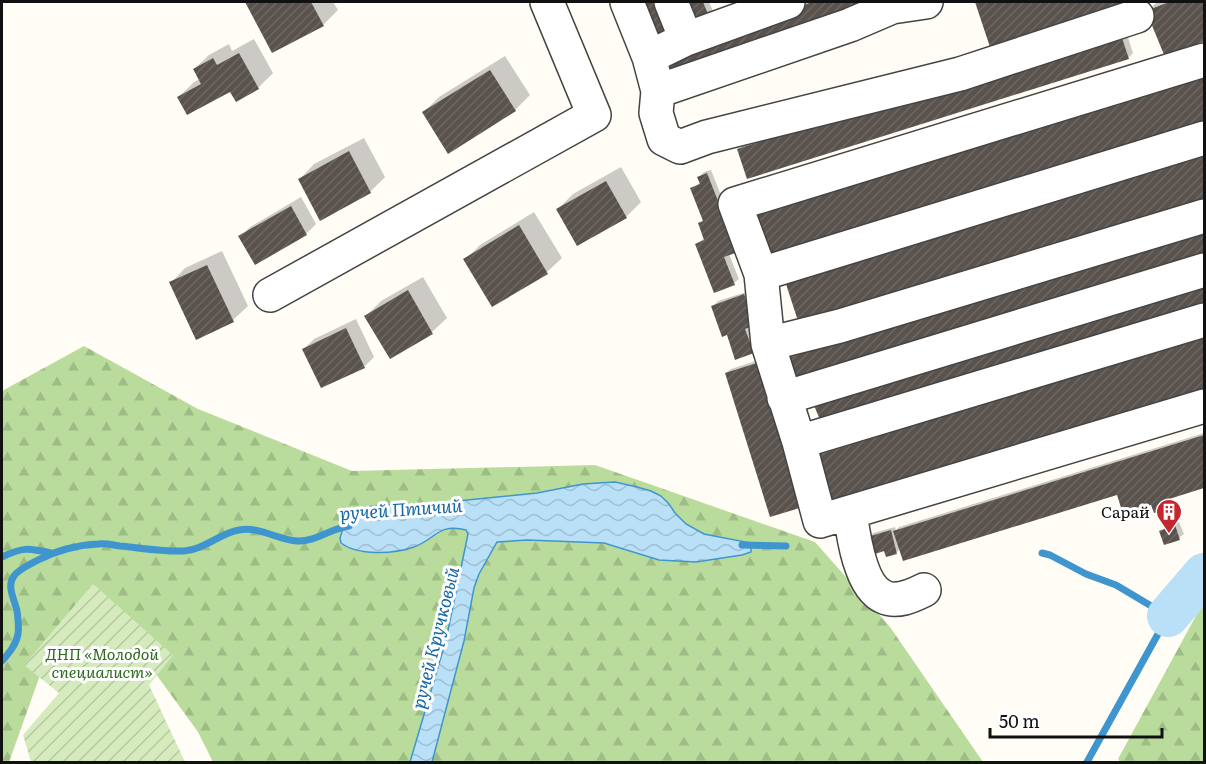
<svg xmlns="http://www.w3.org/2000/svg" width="1206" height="764" font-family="Literata,serif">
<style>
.forest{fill:url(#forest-firs)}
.garden{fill:url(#garden-furrows)}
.water{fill:url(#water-waves);stroke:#3f96cf;stroke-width:1.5}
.shadow{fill:#0003}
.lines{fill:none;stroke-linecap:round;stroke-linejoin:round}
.stream{stroke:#3f96cf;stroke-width:7}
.river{stroke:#b9e0f7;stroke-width:42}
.building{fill:url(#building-hatch)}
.minor-casing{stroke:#444;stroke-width:36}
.minor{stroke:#fff;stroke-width:33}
.labels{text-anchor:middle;stroke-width:6;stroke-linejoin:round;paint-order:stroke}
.poi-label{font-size:16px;fill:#111;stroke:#fff;text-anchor:end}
.park-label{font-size:16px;font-style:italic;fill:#2f6b1f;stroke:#fff}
.water-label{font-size:18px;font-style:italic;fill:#1768a6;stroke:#fff}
</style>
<defs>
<pattern id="forest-firs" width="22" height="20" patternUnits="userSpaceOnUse" patternTransform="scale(1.5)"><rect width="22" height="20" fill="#b9dc9c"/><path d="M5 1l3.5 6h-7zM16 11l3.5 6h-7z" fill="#9ebc85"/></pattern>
<pattern id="garden-furrows" width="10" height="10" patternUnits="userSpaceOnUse" patternTransform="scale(1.5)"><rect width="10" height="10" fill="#d5ebbd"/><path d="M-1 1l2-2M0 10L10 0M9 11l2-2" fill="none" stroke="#b6c8a1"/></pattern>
<pattern id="water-waves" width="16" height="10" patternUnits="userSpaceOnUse" patternTransform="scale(1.5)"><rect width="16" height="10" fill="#b9e0f7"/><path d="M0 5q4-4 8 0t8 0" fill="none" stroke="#9ebfd3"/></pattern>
<pattern id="building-hatch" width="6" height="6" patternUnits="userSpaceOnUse" patternTransform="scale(1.5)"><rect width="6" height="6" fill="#5a524d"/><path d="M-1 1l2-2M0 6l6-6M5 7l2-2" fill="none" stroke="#6d6662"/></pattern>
</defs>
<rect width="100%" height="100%" fill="#fffdf5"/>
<!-- forest -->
<path class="forest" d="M84 346 198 409 352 471 595 465 815 542 890 627 983 762H213L198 732 121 626 48 653 9 762H2V391Z
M1204 601V762H1120L1118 759Z"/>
<!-- garden -->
<path class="garden" d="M93 584 173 655 149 685 185 762H31L23 735 59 693 24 665Z"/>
<!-- water -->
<path class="water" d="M615 482 637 487 651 491 661 496 669 504 675 513 686 524 704 534 751 543V552L742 555 696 562 659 560 604 543 527 540 497 542 479 574 474 588 464 641 432 762H410L446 640 468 534 466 530C438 523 436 539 414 547 394 554 358 556 341 543L340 538 346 519 351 513 361 508 380 505 427 504 537 493 583 484Z"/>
<!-- shadow -->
<path class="shadow" d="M247 2H333L338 10 323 25 272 51Z
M677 2H709L715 15 710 19Z
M808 2H873L666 58Z
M977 2H1143L993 51Z
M1157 2H1204V39L1166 55 1148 11Z
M1124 25 1133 53 1128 58 739 149 744 145Z
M254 39 273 73 258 88 231 90 179 97 194 82 200 79 194 69 209 55 229 44 232 51Z
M505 56 530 95 515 110 424 112 439 97Z
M1204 72V121L765 255Z
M364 138 385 177 370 192 300 179 314 164Z
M1204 151V200L800 322Z
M621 167 641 202 626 217 558 209 573 194Z
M711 170 741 246 729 254 739 279 734 283 697 244 705 238 700 224 704 219 692 188 701 182 699 177 704 172Z
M301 197 316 224 306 234 255 263 240 237 250 227Z
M534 212 562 258 547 272 493 305 465 260 480 245Z
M1204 228V256L786 359 790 355Z
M222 251 248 306 233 320 171 283 185 268Z
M423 277 447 318 432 332 391 357 366 316 381 301Z
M749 291 753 352 728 333 713 306 718 301Z
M356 319 374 357 364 367 304 349 314 339Z
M1204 334V394L820 455 824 450Z
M762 359 802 506 726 373 731 369Z
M1204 433V487L1171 497 1172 502 1168 507 1118 493 900 549 897 552 885 550 869 538 873 533 895 527 896 530 899 527Z
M1179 522 1184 534 1179 538 1161 532 1165 527Z"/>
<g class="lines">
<!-- stream -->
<path class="stream" d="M742 545 786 546
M1042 553 1050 555 1086 574 1116 585 1168 616 1087 762
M2 557C23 547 28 548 51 553
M2 661C9 653 16 645 18 634 19 628 18 618 17 611 15 601 6 586 14 576 19 569 29 565 36 561 55 551 76 545 98 544 105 543 113 545 120 546 141 548 163 552 184 551 204 550 220 533 239 530 259 526 278 540 297 541 316 542 331 528 349 526"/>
<!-- river -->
<path class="river" d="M1168 616 1204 574"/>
</g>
<!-- building -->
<path class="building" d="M245 2H311L324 26 272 53Z
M634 2H657L671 38 651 45Z
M676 2H703L711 21 687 30Z
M812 2H877L667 82 660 62Z
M975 2H1147L992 53Z
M1169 2H1204V41L1165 57 1146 11Z
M1119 29 1129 59 747 179 737 149Z
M239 53 259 89 236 102 230 92 187 115 177 97 201 84 193 69 213 58 217 65Z
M490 70 516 111 448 154 422 112Z
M1204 74V122L764 257 747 211Z
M349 151 371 193 320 221 298 179Z
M1204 153V202L799 324 785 281Z
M707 173 738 252 724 257 735 285 714 293 695 244 704 240 698 223 703 221 690 188 700 184 697 177Z
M606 181 627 218 577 246 556 209Z
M291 206 307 235 255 265 238 236Z
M519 225 548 274 492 307 463 259Z
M1204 231V258L796 380 784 359Z
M207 265 234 322 196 340 169 282Z
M1204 283V309L823 427 813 403Z
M408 290 433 334 390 359 364 316Z
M744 294 755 325 745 329 754 353 735 360 727 335 722 337 711 306Z
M346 328 365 368 321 388 302 349Z
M1204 336V396L835 508 818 455Z
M757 363 803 507 770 517 725 373Z
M1204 435V488L1166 500 1169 508 1154 513 1151 505 1123 514 1117 495 903 561 893 531Z
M1175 525 1180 540 1164 545 1159 531Z
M891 530 897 554 886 557 884 551 872 555 867 537Z"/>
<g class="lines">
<defs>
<path id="minor" d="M627 2 649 57 658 91 656 113 664 139 680 147 707 137 960 74 1137 16
M671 2 686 39
M649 57 686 39 788 2
M1204 60 735 204 761 274 768 344 799 442 820 521 1204 406
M658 91 850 25 892 7 926 2
M761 274 1204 138
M270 295 594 115 547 2
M768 344 840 326 1204 216
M784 398 1204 270
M799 442 1204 320
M850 512C853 534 860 587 884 597 897 603 912 596 924 590"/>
</defs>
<!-- minor casing -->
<use href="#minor" class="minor-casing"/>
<!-- minor -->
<use href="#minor" class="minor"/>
</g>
<!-- icons -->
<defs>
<symbol id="building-pin" viewBox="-11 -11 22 30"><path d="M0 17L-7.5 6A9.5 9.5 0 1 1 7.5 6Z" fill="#c4262e" stroke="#fff"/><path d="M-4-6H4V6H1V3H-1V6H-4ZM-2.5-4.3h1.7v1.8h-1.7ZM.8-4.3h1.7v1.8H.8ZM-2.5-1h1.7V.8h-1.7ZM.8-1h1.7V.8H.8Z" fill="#fff"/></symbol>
</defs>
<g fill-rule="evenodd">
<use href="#building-pin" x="1154" y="497" width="30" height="40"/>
</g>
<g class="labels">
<!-- poi labels -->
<g class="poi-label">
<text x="1150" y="518">Сарай</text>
</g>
<!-- park labels -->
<g class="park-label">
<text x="102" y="660">ДНП «Молодой<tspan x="102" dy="18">специалист»</tspan></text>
</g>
<!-- water labels -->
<g class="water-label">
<text transform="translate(401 510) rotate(-4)" y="6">ручей Птичий</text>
<text transform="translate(436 638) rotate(-76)" y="6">ручей Кручковый</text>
</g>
</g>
<!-- border -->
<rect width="1206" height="764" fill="none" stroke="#111111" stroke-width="6"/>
<!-- scale -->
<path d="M990 728v9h172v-9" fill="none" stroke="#111111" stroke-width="3"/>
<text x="999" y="728" font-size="18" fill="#111111" stroke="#ffffff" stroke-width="4.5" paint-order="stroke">50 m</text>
</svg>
